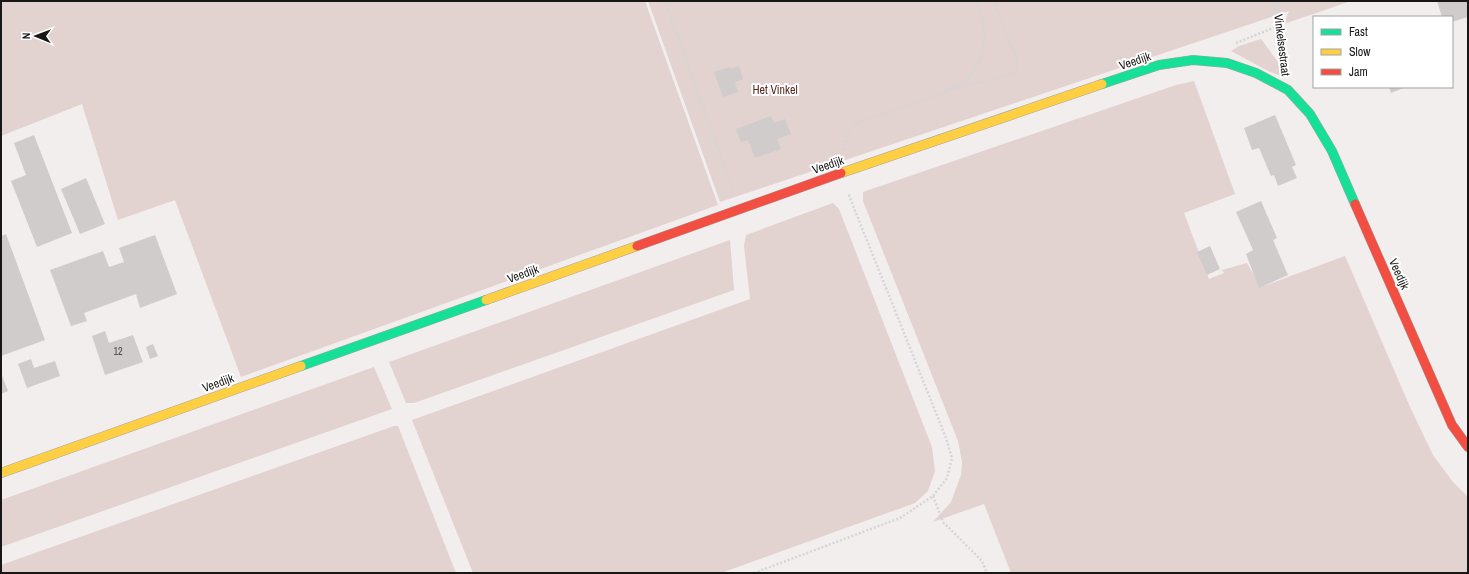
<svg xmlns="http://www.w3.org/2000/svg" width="1469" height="574" font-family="'Archivo Narrow',sans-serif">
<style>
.green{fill:#e2d2d0}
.building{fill:#d0cccc}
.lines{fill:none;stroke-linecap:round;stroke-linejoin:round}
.fast-casing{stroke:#a7a4a3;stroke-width:10}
.slow-casing{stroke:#a7a4a3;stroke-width:10}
.jam-casing{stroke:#a7a4a3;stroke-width:10}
.path{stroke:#d6d5d5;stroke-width:2.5;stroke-dasharray:2 2;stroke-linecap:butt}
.fast{stroke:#16e098;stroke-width:9}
.slow{stroke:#ffcf43;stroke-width:9}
.jam{stroke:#f24e42;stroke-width:9}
.labels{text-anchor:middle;stroke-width:4;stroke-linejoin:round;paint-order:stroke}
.number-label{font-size:10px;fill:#474444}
.street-label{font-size:12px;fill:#191716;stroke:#fff}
.park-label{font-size:12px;fill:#58271f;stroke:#fff}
</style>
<rect width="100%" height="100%" fill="#f3eeee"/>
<!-- green -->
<path class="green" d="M1 1H645L718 205 241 377 175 200 118 220 82 104 1 136Z
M648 1H1351L1284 24 1289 11 720 202Z
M1261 39 1281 66 1282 76 1270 72 1231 51 1239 46Z
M1194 81 1235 194 1184 213 1209 279 1224 273 1222 270 1247 263 1261 287 1345 256 1410 407 1433 455 1452 481 1468 497V573H1011L984 504 933 522 951 502 961 475 962 462 958 441 863 201V192L1176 85Z
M833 203 839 209 932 447 935 471 928 491 915 503 721 573H473L412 420 750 299 744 246 746 235Z
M730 240 734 290 414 403H406L389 362Z
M374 367 392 409 1 547V500Z
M394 426H398L456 573H1V565Z"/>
<!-- building -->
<path class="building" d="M1437 1H1468V17L1452 22V17H1442Z
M739 66 743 79 735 82 738 92 723 97 714 72 730 67V69Z
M1389 87H1406L1391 93Z
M1275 115 1296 165 1292 167 1297 178 1278 186 1274 175 1271 176 1259 148 1252 150 1244 128Z
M771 116 774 123 785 119 791 134 777 139 781 149 755 158 748 140 741 142 736 129Z
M34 135 72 233 37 247 11 181 26 175 14 143Z
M86 178 105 224 80 234 61 189Z
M1261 201 1277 238 1273 240 1288 275 1259 288 1246 254 1253 250 1236 212Z
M6 234 45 340 1 356V236Z
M155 235 177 294 140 308 136 294 84 313 87 321 71 326 50 270 103 251 109 267 124 262 119 248Z
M1210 246 1220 269 1207 275 1197 252Z
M105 331 109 343 133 335 143 362 105 375 92 336Z
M153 344 158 356 150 359 146 347Z
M31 359 34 368 55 361 60 376 27 388 18 364Z
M1 373 8 391 1 394Z"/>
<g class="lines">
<defs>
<path id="fast" d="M1102 84 1159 65 1193 60 1227 63 1256 73 1288 90 1310 114 1332 151 1355 204
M301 366 486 300"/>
<path id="slow" d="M841 173 1102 84
M486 300 637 246
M1 473 301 366"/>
<path id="jam" d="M1355 204 1452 425 1468 447
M637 246 841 173"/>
</defs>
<!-- fast casing -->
<use href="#fast" class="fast-casing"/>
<!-- slow casing -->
<use href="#slow" class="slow-casing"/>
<!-- jam casing -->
<use href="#jam" class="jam-casing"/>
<!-- path -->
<path class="path" d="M665 1 733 190
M1273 1 1276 13
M1280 1 1276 14 1284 63
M1236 43 1278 26
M950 90 1015 73 1018 62 993 1
M844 150 846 136 856 124 947 91 969 78 981 58 985 32 977 1
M933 496 943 522 982 561 987 573
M754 573 900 518 933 496 947 478 952 458 946 438 848 193"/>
<!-- fast -->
<use href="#fast" class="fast"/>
<!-- slow -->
<use href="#slow" class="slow"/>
<!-- jam -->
<use href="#jam" class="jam"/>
</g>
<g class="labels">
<!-- number labels -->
<g class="number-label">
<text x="118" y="355">12</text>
</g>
<!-- street labels -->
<g class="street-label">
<text transform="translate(1282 45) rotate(83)" y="4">Vinkelsestraat</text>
<text transform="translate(1135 61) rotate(-19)" y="4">Veedijk</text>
<text transform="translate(828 165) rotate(-19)" y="4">Veedijk</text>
<text transform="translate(523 274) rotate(-20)" y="4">Veedijk</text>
<text transform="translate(1399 274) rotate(66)" y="4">Veedijk</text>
<text transform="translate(218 383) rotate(-20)" y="4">Veedijk</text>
</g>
<!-- park labels -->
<g class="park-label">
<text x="775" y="94">Het Vinkel</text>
</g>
</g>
<!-- border -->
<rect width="1469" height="574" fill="none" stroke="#191716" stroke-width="4"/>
<!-- legend -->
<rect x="1313" y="16" width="140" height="72" fill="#ffffff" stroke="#a3a2a2"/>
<rect x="1321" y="29" width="20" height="6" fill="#16e098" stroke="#a3a2a2"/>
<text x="1349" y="36" font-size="12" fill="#191716">Fast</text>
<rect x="1321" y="49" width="20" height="6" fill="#ffcf43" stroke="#a3a2a2"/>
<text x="1349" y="56" font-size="12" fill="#191716">Slow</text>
<rect x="1321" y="69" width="20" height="6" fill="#f24e42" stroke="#a3a2a2"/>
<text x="1349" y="76" font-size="12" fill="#191716">Jam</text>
<!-- north arrow -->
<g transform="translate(36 36) rotate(271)" stroke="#ffffff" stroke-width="3" paint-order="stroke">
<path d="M0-3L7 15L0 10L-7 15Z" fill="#191716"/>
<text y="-6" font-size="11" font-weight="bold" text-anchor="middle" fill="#191716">N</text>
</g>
</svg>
